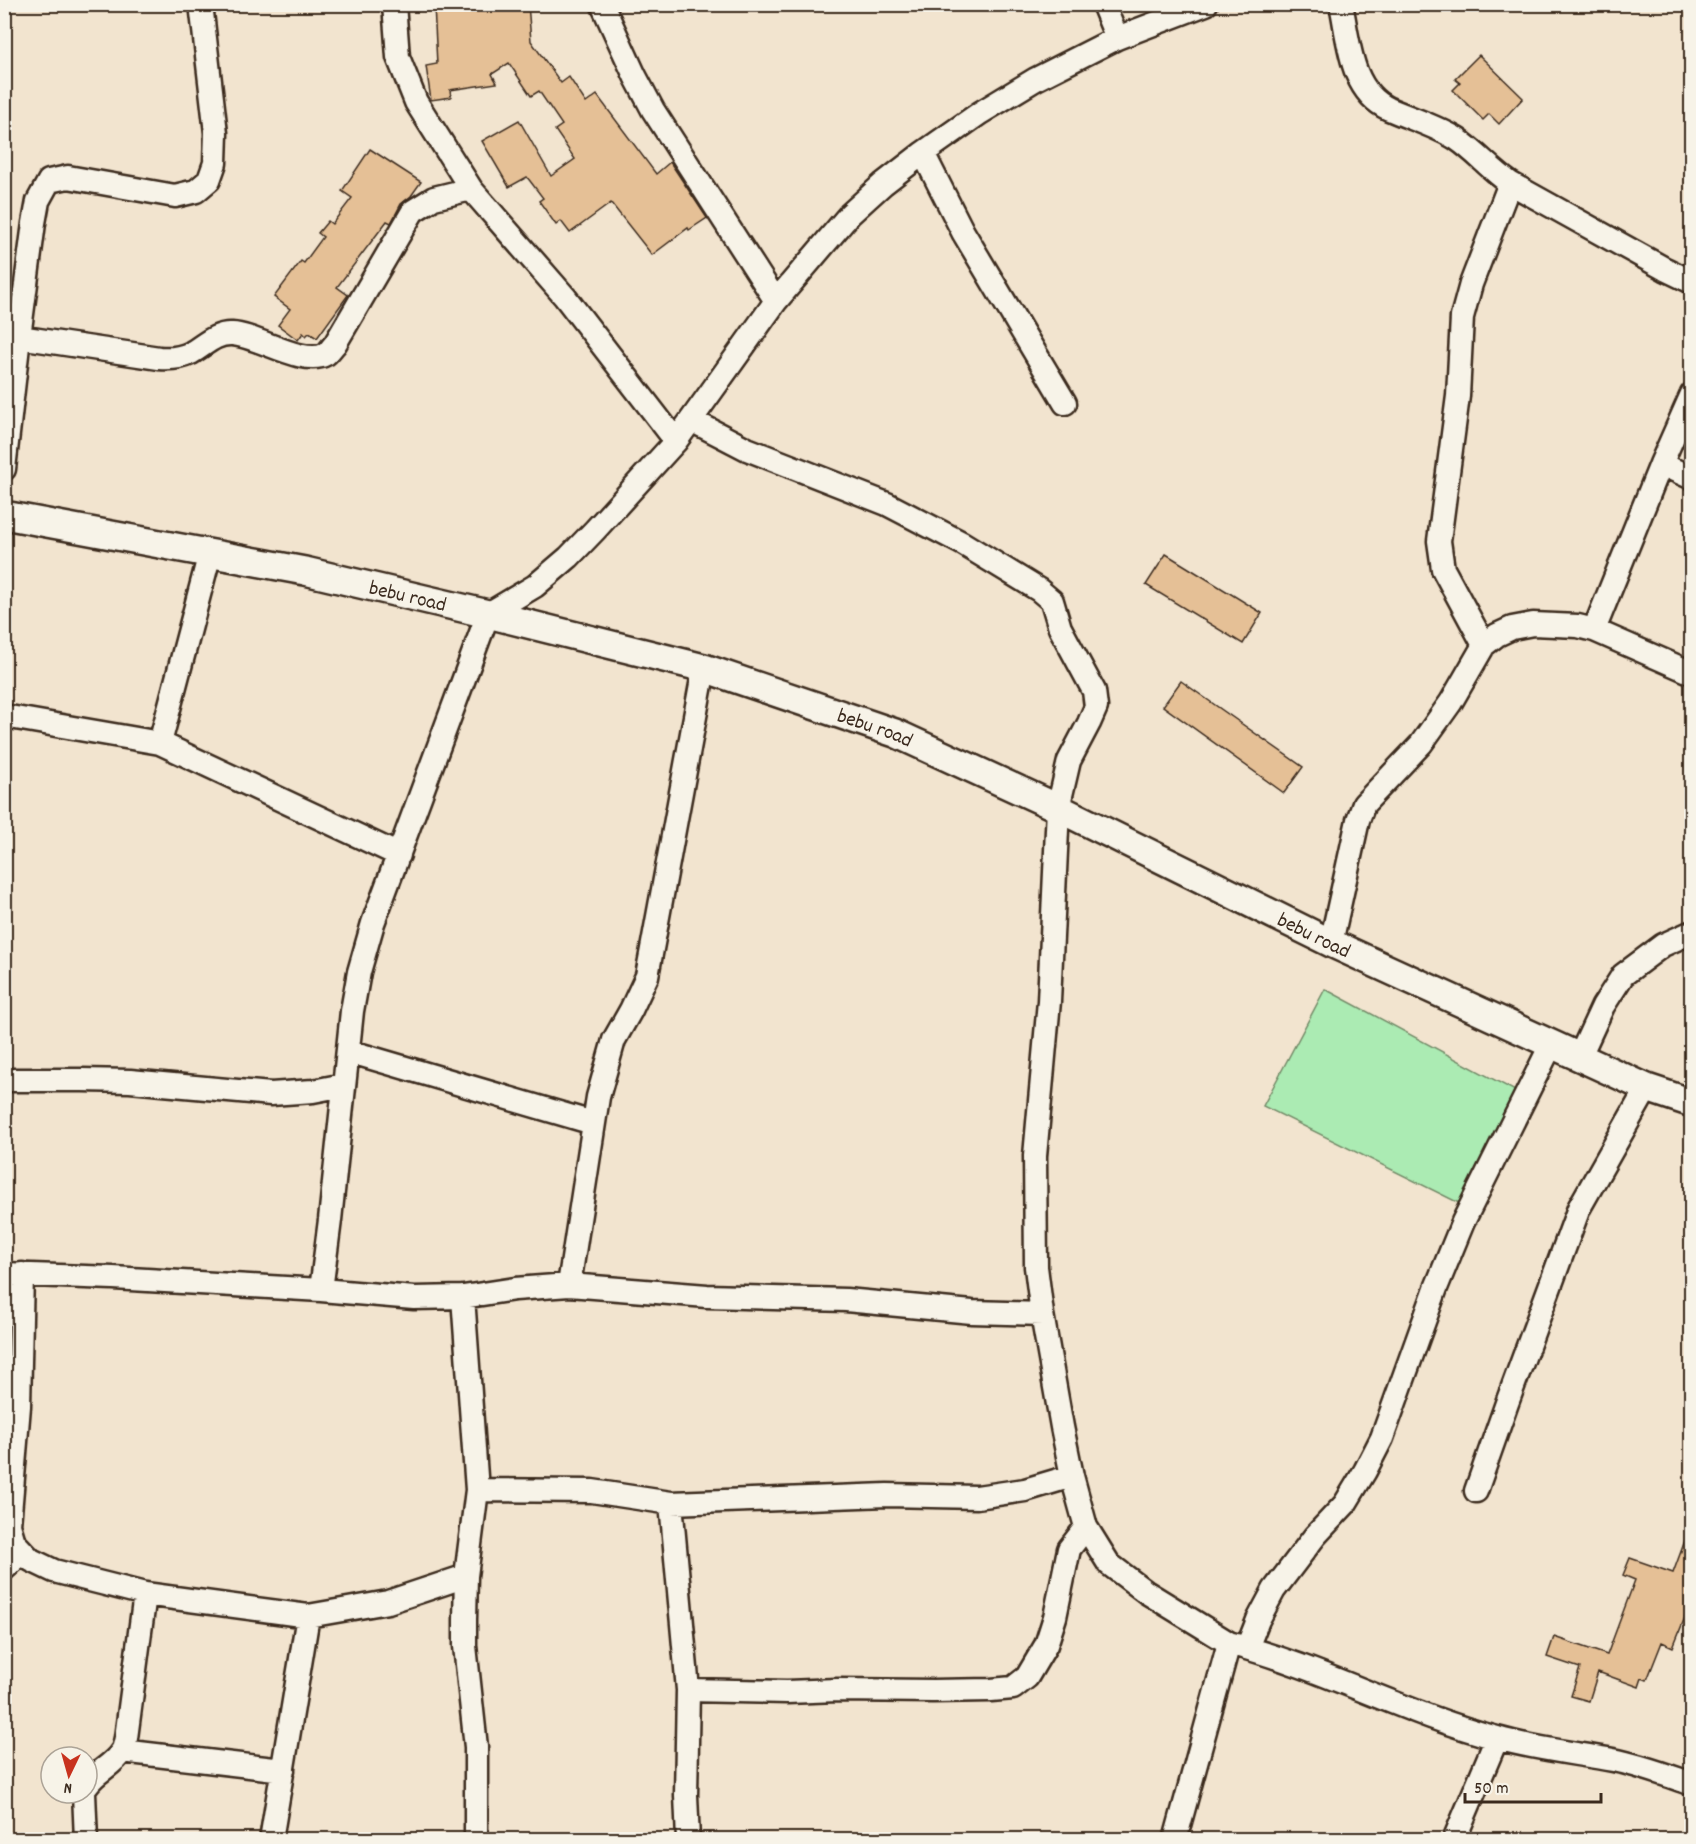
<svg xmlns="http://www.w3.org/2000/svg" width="1696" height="1844" font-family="Dekko,sans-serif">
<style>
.green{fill:#abebb3;stroke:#738a68;stroke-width:1.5}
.building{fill:#e5c096;stroke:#3b2a1e;stroke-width:1.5}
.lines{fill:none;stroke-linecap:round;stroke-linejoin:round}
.minor-casing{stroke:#3b2a1e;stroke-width:27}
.tertiary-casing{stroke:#3b2a1e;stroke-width:32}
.minor{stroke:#f7f3e8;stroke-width:22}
.tertiary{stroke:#f7f3e8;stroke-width:27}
.labels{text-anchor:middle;stroke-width:4.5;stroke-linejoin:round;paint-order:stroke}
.street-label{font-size:21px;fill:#3b2a1e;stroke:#f7f3e8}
</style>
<rect width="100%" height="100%" fill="#f2e4cf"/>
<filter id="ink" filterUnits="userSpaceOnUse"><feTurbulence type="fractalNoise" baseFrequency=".0167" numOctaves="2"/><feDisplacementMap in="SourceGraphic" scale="12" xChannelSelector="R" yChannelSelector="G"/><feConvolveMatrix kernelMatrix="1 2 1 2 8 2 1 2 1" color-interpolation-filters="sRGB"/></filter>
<g filter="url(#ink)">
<!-- green -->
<path class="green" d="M1325 989 1521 1094 1463 1205 1263 1106Z"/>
<!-- building -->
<path class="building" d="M448 4H528L531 41 561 83 569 77 586 103 597 95 656 174 670 162 707 218 689 230 688 228 652 255 611 203 570 233 561 221 556 225 539 201 543 198 527 177 509 187 482 141 519 120 551 176 575 159 555 130 562 125 539 91 531 96 509 63 492 74 497 83 450 90 451 97 431 100 426 66 437 64 434 5Z
M1479 55 1523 98 1499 124 1489 114 1483 120 1453 90 1460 83 1455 79Z
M370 149 421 182 411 196 401 204 391 223 387 221 337 287 348 295 317 338 309 333 306 336 303 333 298 340 278 325 290 309 274 297 301 261 304 263 323 237 318 233 328 221 332 224 352 198 342 191Z
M1166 554 1262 613 1243 644 1146 585Z
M1181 681 1303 767 1284 793 1163 706Z
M1690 1527 1692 1528V1600L1673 1647 1662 1642 1647 1680 1642 1678 1639 1687 1598 1672 1589 1701 1571 1696 1580 1668 1547 1657 1554 1637 1607 1655 1635 1580 1623 1575 1630 1558 1673 1573Z"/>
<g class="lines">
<defs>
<path id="minor" d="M394 4 398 57 416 102 471 189 565 297 676 441
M602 4 635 76 653 110 776 301
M1103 4 1117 38
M1341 4C1349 41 1350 91 1389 109 1412 119 1436 126 1457 139 1476 152 1491 170 1510 183L1665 269 1692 282
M923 153 963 232 1065 403
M6 333 19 337 159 358C171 359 181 358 191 353 205 345 215 333 232 334 257 335 304 367 326 354 329 352 332 347 335 344L413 211 434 198 471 189
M691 420 747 449 887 504 962 543 1039 590 1052 601 1060 628 1094 691 1096 707 1089 723 1069 761 1058 808 1049 1001 1035 1156 1036 1267 1042 1314 1062 1427 1072 1476 1086 1527 1109 1564 1146 1592 1229 1643 1175 1840
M1661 464 1692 478
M4 469 19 337 34 223 38 201 49 181 68 177 175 196 196 191 209 180 215 163 216 133 201 4
M1594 630 1661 464 1692 394
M1484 645 1443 569 1439 541 1458 396 1462 317 1471 284 1510 183
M4 716 160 743 210 553
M160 743 399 855
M1331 943 1358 820 1364 804 1421 744 1451 702 1484 645 1497 635 1512 628 1533 624 1578 626 1594 630 1692 673
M348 1051 593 1123
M1579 1058 1603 1006 1623 975 1663 945 1692 932
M4 1080H82L130 1081 271 1094 313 1091 344 1085
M4 1274 113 1278 321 1290 330 1220 352 1011 359 972 373 923 488 614 535 586 569 557 595 530 676 441 776 301 850 214 883 184 923 153 980 113 1036 79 1117 38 1206 4
M22 1274 19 1406 9 1525 14 1542 31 1560 54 1571 145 1594 308 1616 388 1602 466 1576
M569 1285 598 1097 614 1040 631 1010 647 976 704 668
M321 1290 414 1298 463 1297 515 1289 569 1285 707 1296 846 1300 972 1312 1042 1314
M463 1297 477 1490 466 1576 465 1620V1646L476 1747V1840
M477 1490 592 1491 671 1503 887 1495 977 1497 1025 1490 1072 1476
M1476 1491 1507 1403 1579 1208 1647 1088
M671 1503 688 1690 686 1795 688 1840
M4 1569 23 1552
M1232 1644C1323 1668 1406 1714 1497 1738 1535 1749 1575 1753 1613 1760 1640 1765 1666 1775 1692 1784
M1247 1648 1258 1620 1274 1590 1315 1536 1345 1504 1365 1471 1382 1438 1436 1288 1463 1222 1551 1045
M688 1690 787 1692 837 1690 933 1691 991 1690 1013 1688 1027 1677 1046 1645 1055 1617 1069 1549 1086 1527
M122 1751 283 1770
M87 1785C96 1771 113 1766 122 1751 124 1748 125 1742 126 1738L145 1594
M84 1793 86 1840
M271 1840 308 1616
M1454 1840 1497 1738"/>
<g id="tertiary">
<path id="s1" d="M4 515 305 571 488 614 704 668 895 733 1058 808 1331 943 1647 1088 1692 1103"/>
</g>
</defs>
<!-- minor casing -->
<use href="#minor" class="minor-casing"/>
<!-- tertiary casing -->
<use href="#tertiary" class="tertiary-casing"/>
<!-- minor -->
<use href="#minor" class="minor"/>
<!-- tertiary -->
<use href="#tertiary" class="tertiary"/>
</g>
</g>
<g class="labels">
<!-- street labels -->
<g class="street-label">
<text dy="7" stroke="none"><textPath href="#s1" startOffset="412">bebu road</textPath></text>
<text dy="7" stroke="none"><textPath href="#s1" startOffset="898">bebu road</textPath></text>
<text dy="7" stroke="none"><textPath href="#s1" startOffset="1384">bebu road</textPath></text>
</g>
</g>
<!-- margin -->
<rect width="1696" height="1844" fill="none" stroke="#f7f3e8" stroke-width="24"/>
<rect x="12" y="12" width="1672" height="1820" fill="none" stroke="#3b2a1e" stroke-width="2" filter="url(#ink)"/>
<!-- north arrow -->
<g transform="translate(69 1775) rotate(185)"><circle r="28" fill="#f7f3e8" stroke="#aca397" stroke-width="1.5"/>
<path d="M0-4.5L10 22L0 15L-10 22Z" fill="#c8321e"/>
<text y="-9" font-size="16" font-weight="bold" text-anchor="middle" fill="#3b2a1e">N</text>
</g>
<!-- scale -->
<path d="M1465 1793v9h136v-9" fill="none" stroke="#3b2a1e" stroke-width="3"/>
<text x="1474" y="1793" font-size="18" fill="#3b2a1e" stroke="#f7f3e8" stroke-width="4.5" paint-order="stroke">50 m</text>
</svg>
